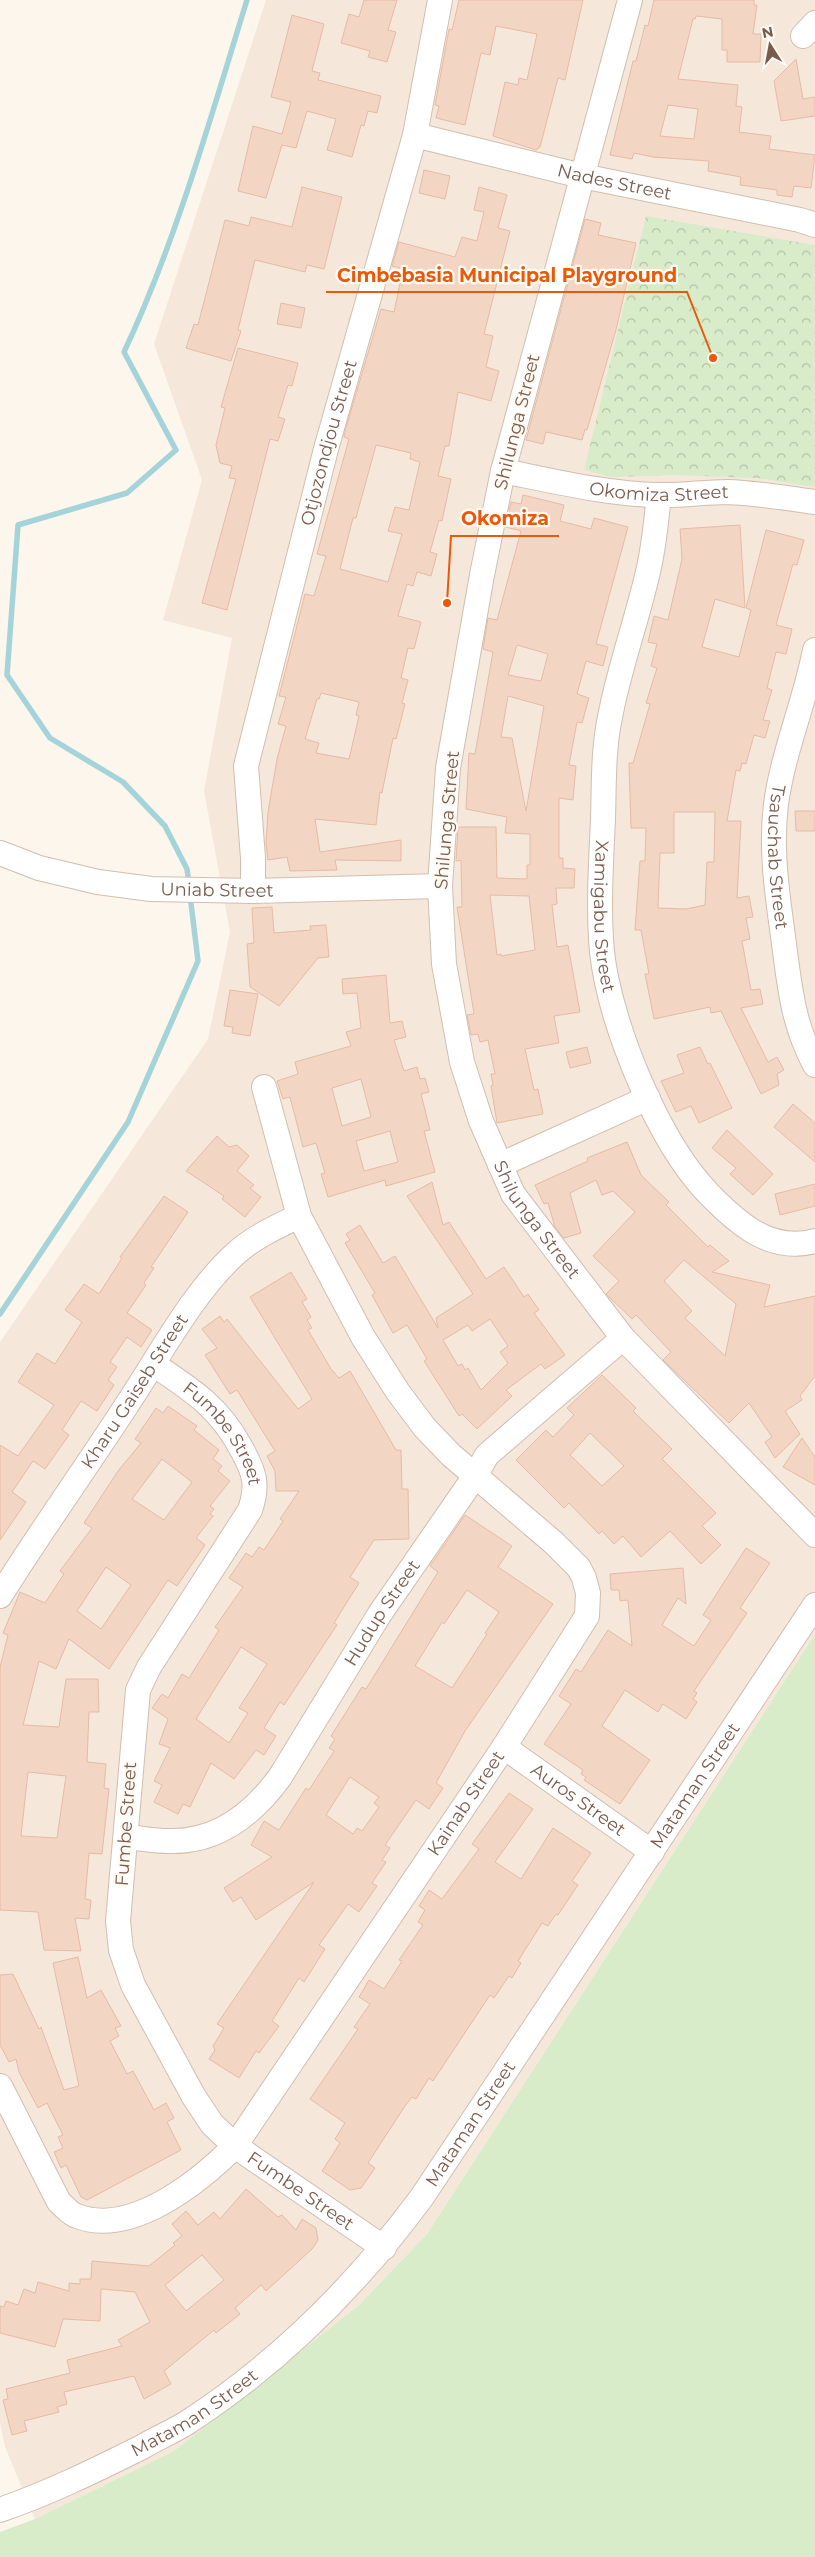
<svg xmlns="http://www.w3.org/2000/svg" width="815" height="2557" font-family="Montserrat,sans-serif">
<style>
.residential{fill:#f5e8da}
.green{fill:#d8ecc9}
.park{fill:url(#park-crowns)}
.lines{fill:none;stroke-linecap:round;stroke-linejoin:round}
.stream{stroke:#a5d3da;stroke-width:5.5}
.building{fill:#f3d5c3;stroke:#e6bba3;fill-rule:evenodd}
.street-casing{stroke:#d1beb0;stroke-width:26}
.street{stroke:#fff;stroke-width:24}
.labels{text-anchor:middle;stroke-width:4.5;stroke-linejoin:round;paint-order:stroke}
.street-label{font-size:18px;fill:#7a5c4d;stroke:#fffaf3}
.leader{fill:none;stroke:#e8590c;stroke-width:2}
.callout-dot{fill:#e8590c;stroke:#fffaf3;stroke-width:2}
.callout-label{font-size:19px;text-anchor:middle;font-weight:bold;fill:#e8590c;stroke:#fffaf3;stroke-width:4.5;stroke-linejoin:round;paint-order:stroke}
</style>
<defs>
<pattern id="park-crowns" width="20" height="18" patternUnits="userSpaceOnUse" patternTransform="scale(1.25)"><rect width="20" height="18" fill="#d8ecc9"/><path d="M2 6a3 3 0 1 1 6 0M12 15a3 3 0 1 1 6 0" fill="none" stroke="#b4c2a5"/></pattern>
</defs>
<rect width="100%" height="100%" fill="#fdf6ec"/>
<!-- residential -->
<path class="residential" d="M266 0H815V1634L427 2234 359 2305 174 2451 35 2519 5 2447 0 2423V1342L208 1039 230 932 204 791 232 638 163 620 202 480 154 344Z"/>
<!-- green -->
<path class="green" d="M815 1634V2557H0V2532L35 2519 174 2451 359 2305 427 2234Z"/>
<!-- park -->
<path class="park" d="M646 216 815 245V487L757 478 675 475 613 477 584 470Z"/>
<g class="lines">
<!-- stream -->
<path class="stream" d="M189 883 187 869 165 826 123 782 50 738 7 675 18 525 127 493 176 450 124 352C176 242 211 116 247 0
M0 1314 128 1122 198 961 190 895"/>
</g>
<!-- building -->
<path class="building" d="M364 0H397L388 30 396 32 387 62 368 57 370 51 341 43 349 14 359 17Z
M459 0H583L565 80 558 78 540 147 536 150 493 136 505 82 518 85 519 78 527 80 537 34 496 26 490 55 481 53 465 125 436 118 439 106 435 105 449 29 452 30Z
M654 0H754V5H757L753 34H761L760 62H727V50H722V19L696 16 695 19H693L678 79 738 85 736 106 742 107 739 132 771 136 769 149 815 155 811 188 794 186 792 197 777 195V190L740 185 741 177 708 171 709 161 653 157 634 153 632 159 610 155 633 61H636L645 25 648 26ZM668 105 698 109 694 139 660 136Z
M292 15 324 24 312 71 320 73 318 80 381 96 377 113 368 111 364 126 361 125 352 157 327 150 336 119 307 111 296 148 282 145 266 198 238 191 253 126 282 134 291 102 271 97Z
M796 59 803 99 815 97V116L781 121 774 81Z
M424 170 450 176 445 199 419 193Z
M302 187 342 197 324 269 307 265 305 272 255 260 238 330 241 331 231 361 186 348 194 324 198 325 225 220 249 226 251 217 292 227Z
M479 187 507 195 498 228 510 231 484 334 493 336 486 367 499 371 491 401 458 392 449 446H445L438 476 451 479 442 521 439 520 430 552 437 554 431 576 417 572 413 586 407 584 398 616 421 622 414 649 408 648 401 678 408 680 402 703 405 704 396 739 393 738 382 793 380 792 376 825 315 819 320 852 401 840V861L335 860 337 870 290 871 287 857 268 860 266 843 268 812 277 759 286 726 278 724 286 697 279 696 305 594 314 596 326 556 317 554 349 439 344 437 345 431 381 309 394 312 403 269 392 266 399 242 455 257 462 237 477 241 484 212 474 210ZM376 445 411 453 410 459 420 462 409 510 395 507 388 531 402 534 388 582 340 569 353 518H356ZM321 693 359 702 356 715 359 716 349 759 316 753 319 743 305 739 317 699H319Z
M585 219 601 223 598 235 636 243 616 330 587 430 585 429 582 440 546 432 543 444 526 440Z
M281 303 305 308 301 328 277 324Z
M238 348 298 363 292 386 288 385 278 417 285 419 278 441 270 439 227 610 202 603 236 479 229 478 232 466 220 463 216 445 225 408 221 407Z
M523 495 564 505 560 521 591 529 594 518 628 527 596 644 608 647 603 666 586 661 577 694 589 698 582 723 577 722 569 765 576 766 573 800 559 798V858H563V868L575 869 574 888H556L557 904 552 905 557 947 568 945 580 1012 554 1016 559 1043 525 1049 534 1090 538 1089 543 1114 497 1123 491 1086 493 1085 491 1074H495L488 1040 480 1042 478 1034 471 1035 467 1015 474 1014 457 907H462L461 860 456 861 458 827H496L497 878 527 879V865H530V834L505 833 507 817 466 809 469 753 475 754 493 652 483 649 488 618 497 620 521 531 506 527 511 502 521 504ZM517 645 548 654 541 681 508 675ZM508 696 544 706 526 811 512 738 501 737ZM490 895 529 896 535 950 501 956V954L497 955Z
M740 525 745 608 715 599 702 647 739 657 751 610 746 608 766 530 804 540 797 565 793 564 776 625 792 629 786 654 776 652 767 688 772 690 763 720 770 721 765 738 754 735 746 764 742 763 740 771 736 770 727 821H741L737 898 749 896 753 917 746 918 750 939 742 941 751 990 760 989 763 1004 741 1008 768 1062 777 1057 784 1070 777 1074 779 1085 761 1094 721 1011 711 1013 710 1007 654 1019 645 974H649L641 930H635L640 861H645L646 828H631L629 763H633L650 704 646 703 657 668 651 666 657 644 648 642 654 616 668 620 682 559 680 529ZM674 812H715L714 862H707L705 905 686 909 658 908 660 853H674Z
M795 811H815V831H796Z
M272 907 274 933 311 930 310 926 326 925 329 957 318 958 279 1006 250 987 247 944 254 943 252 908Z
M386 975 390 1023 402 1021 406 1037 394 1040 404 1071 417 1067 420 1079 425 1078 429 1092 421 1094 430 1130 424 1131 435 1172 386 1186 385 1180 328 1197 321 1174 325 1173 316 1143 303 1147 290 1097 283 1099 277 1081 298 1074 295 1062 351 1046 346 1032 361 1028 357 993 343 994 342 979ZM361 1079 371 1117 342 1126 332 1088ZM390 1131 398 1162 364 1171 356 1141Z
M230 990 258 994 250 1036 232 1033 233 1027 224 1026Z
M587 1047 591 1063 570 1068 566 1052Z
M700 1047 708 1064 710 1063 732 1108 699 1123 691 1106 676 1112 661 1081 684 1073 677 1055Z
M793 1104 815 1123V1162L774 1127Z
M727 1130 773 1174 753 1195 730 1174 736 1168 712 1148Z
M217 1136 229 1147 237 1145 249 1156 237 1171 254 1185 250 1188 261 1197 245 1217 222 1199 224 1196 186 1171Z
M627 1142 641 1175 669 1202 666 1205 708 1247 710 1245 729 1261 712 1272 770 1285 764 1307 815 1296V1376L800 1396 802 1400 785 1411 800 1434 775 1458 765 1442 772 1437 749 1403 729 1423 663 1360 671 1352 636 1315 632 1319 606 1294 619 1281 593 1256 635 1212 613 1191 602 1195 596 1180 570 1193 581 1233 564 1238 555 1227 548 1203 544 1204 535 1185 588 1161 587 1158ZM684 1260 736 1304 725 1356 685 1318 692 1311 664 1281Z
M432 1182 443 1225 449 1222 486 1279 504 1267 524 1297 528 1294 539 1310 534 1313 565 1355 545 1369 541 1364 506 1390 512 1396 477 1429 462 1414 459 1416 424 1361 427 1359 407 1325 393 1333 372 1295 375 1293 345 1243 350 1240 346 1234 360 1225 383 1263 395 1256 438 1328 436 1318 473 1294 407 1196ZM490 1319 508 1346 500 1352 508 1363 481 1390 468 1368 465 1370 462 1364 458 1366 443 1340 468 1325 472 1331Z
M815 1184V1206L780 1215 775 1194Z
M164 1196 188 1212 151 1267 154 1268 144 1283 146 1285 127 1313 152 1330 141 1347 127 1337 110 1362 117 1367 108 1380 114 1385 97 1411 81 1401 62 1430 69 1435 45 1469 33 1461 12 1492 26 1502 0 1540V1445L18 1456 54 1405 18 1382 37 1353 55 1364 82 1322 65 1310 84 1284 99 1294 122 1258 120 1257Z
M291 1272 307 1299 302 1302 311 1317 307 1320 312 1328 308 1330 331 1369 339 1378 350 1371 396 1450H401L402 1489H408L409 1539 374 1540 350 1577 359 1583 334 1623 337 1625 284 1705 280 1702 264 1728 276 1736 264 1755 256 1750 234 1779 211 1763 190 1807 183 1804 178 1814 154 1802 162 1785 154 1781 170 1748 159 1744 168 1719 152 1708 162 1694 168 1698 182 1674 189 1678 219 1630 215 1627 243 1587 229 1578 246 1553 252 1557 259 1547 264 1550 283 1521 280 1519 299 1491H276L275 1471 267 1456 275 1451 237 1390 230 1394 205 1355 217 1348 202 1329 220 1316 224 1322 227 1319 298 1409 312 1399 250 1297ZM241 1647 267 1664 239 1708 248 1713 229 1743 196 1719Z
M602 1375 636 1408 633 1411 672 1449 662 1459 716 1513 702 1526 721 1545 701 1564 670 1531 641 1557 623 1536 614 1544 602 1531 599 1534 569 1503 564 1508 516 1460 546 1430 553 1437 574 1415 567 1408ZM590 1433 624 1466 602 1486 570 1455Z
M168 1406 197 1426 194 1430 219 1450 213 1459 222 1466 218 1471 230 1481 210 1506 214 1509 210 1514 213 1516 196 1538 205 1545 201 1551 177 1586 168 1580 109 1669 69 1639 56 1669 39 1661 23 1725 59 1727 66 1679H98L99 1712H89L87 1762 106 1764 104 1788 109 1789 102 1854 89 1853 85 1899 91 1900 89 1919 75 1918 81 1951 44 1950 38 1912 0 1910V1667L8 1635 3 1633 20 1592 45 1603 64 1574 60 1571 92 1528 84 1523 118 1471 141 1443 135 1439 156 1408 163 1413ZM162 1459 192 1482 164 1520 132 1499ZM106 1567 131 1585 101 1629 77 1611ZM28 1772 66 1776 57 1838 21 1836Z
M802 1438 815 1457V1485L783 1467Z
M465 1515 512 1546 498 1567 553 1604 465 1731 436 1783 443 1788 429 1809 416 1800 385 1845 390 1848 382 1860 386 1862 372 1883 377 1886 359 1912 348 1904 319 1945 325 1949 304 1982 299 1978 272 2021 279 2026 259 2053 256 2051 239 2078 209 2059 215 2050 213 2046 224 2028 217 2024 314 1882 256 1920 241 1897 233 1902 224 1888 272 1857 251 1845 264 1821 279 1830 306 1788 309 1790 334 1751 329 1748 335 1739 331 1736 362 1687 366 1689 438 1572 430 1566ZM467 1590 499 1612 485 1633 487 1634 452 1688 415 1666 442 1622 444 1624ZM350 1777 379 1797 374 1803 379 1807 362 1831 357 1828 353 1834 326 1815Z
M746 1548 770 1563 740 1608 747 1613 694 1691 697 1693 693 1699 697 1702 686 1719 663 1704 658 1712 625 1690 602 1726 650 1760 620 1804 584 1780 586 1777 581 1774 583 1770 544 1744 571 1704 559 1696 576 1669 581 1672 608 1630 632 1646 628 1600 620 1601 619 1590H611L610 1574 683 1568 686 1604 678 1598 662 1625 694 1646 711 1620 703 1615Z
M509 1793 533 1809 495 1862 521 1879 553 1828 591 1853 572 1881 578 1885 558 1915 556 1914 548 1926 542 1923 518 1961 521 1963 512 1978 509 1976 494 1998 490 1995 433 2081 429 2078 416 2099 412 2097 405 2106 368 2163 375 2168 361 2188 350 2190 322 2171 340 2143 335 2139 345 2123 310 2099 358 2029 354 2027 370 2004 359 1997 369 1980 384 1989 402 1961 399 1960 423 1925 418 1922 425 1910 419 1906 429 1890 442 1899 479 1849 472 1844Z
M78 1957 87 1998 101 1990 121 2026 115 2028 119 2036 110 2041 127 2074 133 2071 154 2110 166 2103 174 2118 167 2122 181 2150 87 2200 81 2197 66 2165 61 2168 54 2152 63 2148 58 2137 63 2135 47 2103 38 2108 19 2072 16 2059 9 2062 0 2045V1975L13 1974 39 2029 41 2027 64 2090 79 2086 53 1963Z
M246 2189 278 2217 282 2215 296 2230 302 2219 316 2228 318 2240 312 2249 266 2291 261 2285 235 2308 240 2314 216 2333 214 2330 164 2371 171 2384 144 2399 134 2376 64 2392 67 2404 57 2407 59 2412 24 2421 27 2431 12 2435 3 2400 8 2399 6 2389 70 2373 67 2360 122 2346 118 2340 150 2322 135 2292 101 2289 100 2321 63 2319 55 2347 0 2333V2306L4 2307 6 2301 18 2305 24 2289 35 2293 38 2282 69 2291V2283L80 2284V2279H91L92 2261 149 2266 175 2245 173 2243 182 2236 172 2224 186 2211 198 2225 214 2212 220 2219ZM202 2255 224 2280 186 2311 165 2285Z"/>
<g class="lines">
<defs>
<g id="street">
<path id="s1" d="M630 0 503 471 482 575 448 768 440 886 444 964 462 1062 481 1121 513 1194 623 1338 815 1535"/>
<path d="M803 36 815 23"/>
<path id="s2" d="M415 135 582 176 800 220 815 225"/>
<path id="s3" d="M503 471C554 481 606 494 658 495 681 496 704 492 727 492 757 493 786 498 815 502"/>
<path id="s4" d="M659 495C656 522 654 549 647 576 636 623 619 669 610 717 603 750 604 785 603 819 601 863 598 909 602 952 610 1024 658 1141 708 1193 737 1223 770 1253 815 1241"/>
<path id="s5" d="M815 650C805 702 783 752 776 804 770 852 778 898 784 944 790 989 793 1024 815 1065"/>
<path id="s6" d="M0 853 39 868 98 882 151 889 253 891 440 886"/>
<path id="s7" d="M253 891V858L246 766 326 449 415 135 440 0"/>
<path d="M500 1165 648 1098"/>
<path id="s8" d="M153 1364C191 1389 219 1407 241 1448 254 1471 259 1484 250 1510L149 1667 138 1690 118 1921 121 1950 133 1985 194 2097 212 2124 235 2146 384 2248"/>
<path id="s9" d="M0 1596C42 1529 88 1465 130 1400 161 1353 193 1293 234 1255 252 1238 276 1227 299 1216"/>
<path id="s10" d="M504 1747 652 1852"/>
<path id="s11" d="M126 1837C140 1838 154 1841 168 1841 216 1843 253 1814 280 1777L379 1615 475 1476 487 1455 623 1338"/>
<path id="s12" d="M0 2086 59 2202C64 2206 70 2214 77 2216 131 2237 199 2182 235 2146L504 1747 587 1616 588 1593 584 1578 579 1568 554 1543 451 1455 425 1428 398 1392 363 1337 299 1216 264 1087"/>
<path id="s13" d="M0 2510C49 2493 96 2470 142 2447 157 2438 174 2431 188 2422 280 2362 357 2285 422 2197L815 1605"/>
</g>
</defs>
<!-- street casing -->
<use href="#street" class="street-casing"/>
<!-- street -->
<use href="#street" class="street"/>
</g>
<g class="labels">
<!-- street labels -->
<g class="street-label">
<text dy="6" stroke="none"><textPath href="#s2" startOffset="205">Nades Street</textPath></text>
<text transform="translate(517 422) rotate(-76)" y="6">Shilunga Street</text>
<text dy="6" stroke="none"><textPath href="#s7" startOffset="459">Otjozondjou Street</textPath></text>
<text dy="6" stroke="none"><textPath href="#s3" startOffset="158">Okomiza Street</textPath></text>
<text transform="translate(447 820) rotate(-85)" y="6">Shilunga Street</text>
<text dy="6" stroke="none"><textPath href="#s5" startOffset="212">Tsauchab Street</textPath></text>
<text dy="6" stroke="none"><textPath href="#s6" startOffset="222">Uniab Street</textPath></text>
<text dy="6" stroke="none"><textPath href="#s4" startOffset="428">Xamigabu Street</textPath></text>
<text dy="6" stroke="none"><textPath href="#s1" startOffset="1262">Shilunga Street</textPath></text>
<text dy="6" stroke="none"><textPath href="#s9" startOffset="245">Kharu Gaiseb Street</textPath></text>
<text dy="6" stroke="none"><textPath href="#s8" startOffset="101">Fumbe Street</textPath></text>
<text dy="6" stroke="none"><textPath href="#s11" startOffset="370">Hudup Street</textPath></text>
<text dy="6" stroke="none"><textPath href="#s13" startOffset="1028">Mataman Street</textPath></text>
<text dy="6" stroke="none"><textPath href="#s10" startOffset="91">Auros Street</textPath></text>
<text dy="6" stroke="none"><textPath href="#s12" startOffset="748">Kainab Street</textPath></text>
<text transform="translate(126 1824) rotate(-86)" y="6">Fumbe Street</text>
<text dy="6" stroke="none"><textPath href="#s13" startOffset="622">Mataman Street</textPath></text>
<text dy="6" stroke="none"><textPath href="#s8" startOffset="970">Fumbe Street</textPath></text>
<text dy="6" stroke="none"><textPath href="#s13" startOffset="218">Mataman Street</textPath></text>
</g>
</g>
<!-- callouts -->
<path class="leader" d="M713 358L687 292H326M447 603L451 536H559"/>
<g class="callout-dot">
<circle cx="713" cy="358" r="5"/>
<circle cx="447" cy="603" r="5"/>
</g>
<g class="callout-label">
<text x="507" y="282">Cimbebasia Municipal Playground</text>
<text x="505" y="525">Okomiza</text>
</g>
<!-- north arrow -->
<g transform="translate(770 45) rotate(349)" stroke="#fffaf3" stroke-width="4" paint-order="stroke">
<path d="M0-4L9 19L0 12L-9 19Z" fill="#7a5c4d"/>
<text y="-8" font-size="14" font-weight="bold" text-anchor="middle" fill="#7a5c4d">N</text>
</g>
</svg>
